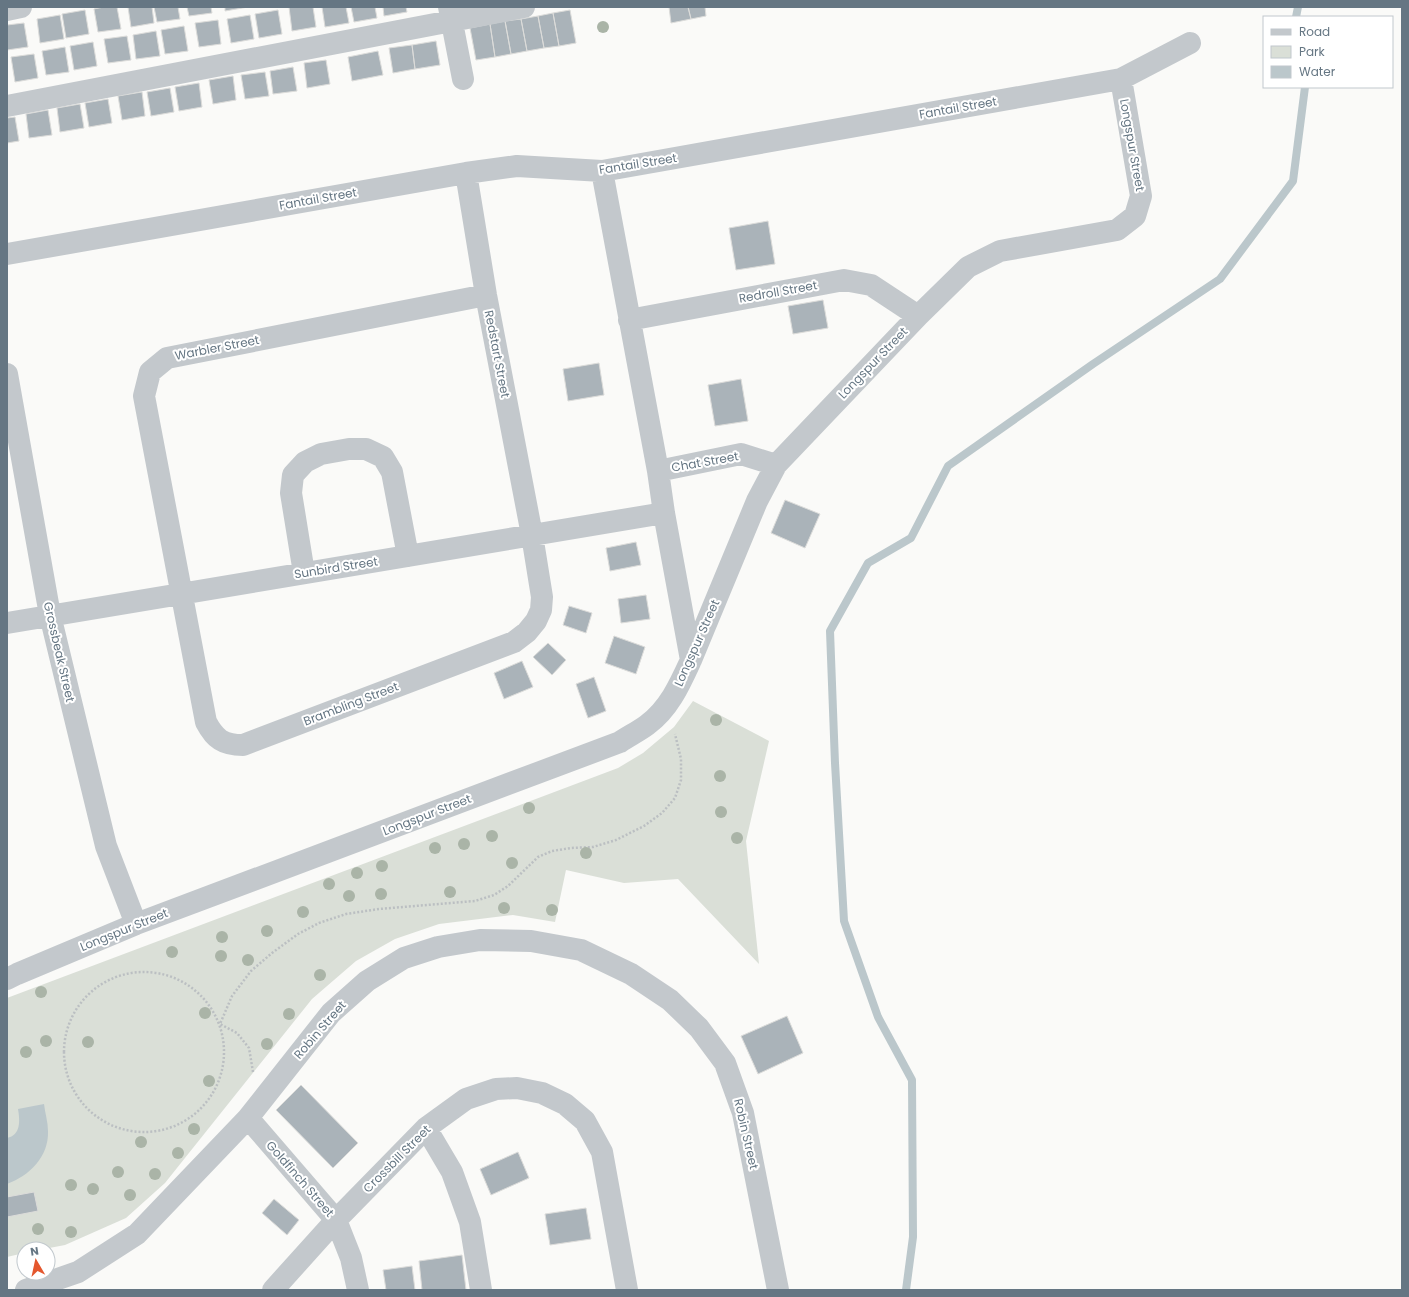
<svg xmlns="http://www.w3.org/2000/svg" width="1409" height="1297" font-family="Poppins,sans-serif">
<style>
.green{fill:#dadfd7}
.water{fill:#bbc7cb}
.lines{fill:none;stroke-linecap:round;stroke-linejoin:round}
.stream{stroke:#bbc7cb;stroke-width:8}
.building{fill:#aab3b9;stroke:#dcdcda}
.path{stroke:#bbbfc2;stroke-width:2.5;stroke-dasharray:2 2;stroke-linecap:butt}
.street{stroke:#c3c8cc;stroke-width:22}
.tree{fill:#aab4a7}
.labels{text-anchor:middle;stroke-width:4;stroke-linejoin:round;paint-order:stroke}
.street-label{font-size:12px;fill:#657683;stroke:#fff}
</style>
<rect width="100%" height="100%" fill="#fafaf8"/>
<!-- green -->
<path class="green" d="M693 701 769 741 746 841 759 964 678 879 624 883 566 870 555 922 513 915 439 924 395 939 356 961 312 999 165 1183 126 1218 65 1245 44 1249H24V1253L7 1257V998L618 768 643 753 674 727Z"/>
<!-- water -->
<path class="water" d="M44 1104C45 1113 48 1122 48 1131 49 1157 29 1176 7 1184V1138C21 1135 20 1121 18 1109Z"/>
<g class="lines">
<!-- stream -->
<path class="stream" d="M1296 17 1298 7
M906 1290 913 1237 912 1080 878 1017 844 921 835 763 830 631 868 563 911 538 948 466 1093 364 1220 279 1293 181 1305 87"/>
</g>
<!-- building -->
<path class="building" d="M104 7H117L121 29 98 32 94 9Z
M128 7H152L154 23 131 27Z
M154 7H178L180 19 157 22Z
M187 7H211L212 13 189 16Z
M225 7H248L225 11Z
M289 7H313L316 27 292 31Z
M322 7H346L349 23 325 27Z
M351 7H375L377 18 354 22Z
M383 7H406L407 12 384 16Z
M669 7H688L691 19 671 23Z
M688 7H705L706 16 691 19Z
M85 10 89 34 66 38 62 14Z
M278 10 282 34 259 38 255 14Z
M570 10 576 43 559 46 553 13Z
M553 13 559 46 544 48 538 16Z
M60 15 64 39 40 43 37 19Z
M250 15 254 39 231 43 227 19Z
M538 16 544 48 527 51 521 19Z
M521 19 527 51 511 54 505 21Z
M218 20 221 44 199 47 195 23Z
M505 21 511 54 495 57 490 24Z
M24 23 28 47 7 50V25Z
M490 24 495 57 476 60 470 28Z
M184 26 188 51 165 54 161 30Z
M156 31 160 56 136 59 133 35Z
M127 36 131 60 108 63 104 39Z
M436 41 440 65 415 69 412 45Z
M93 42 97 66 74 70 70 46Z
M412 45 415 69 393 73 389 48Z
M65 47 69 72 46 75 42 51Z
M378 51 383 75 352 81 348 57Z
M34 54 38 78 15 82 11 57Z
M326 60 330 84 307 88 304 63Z
M293 67 297 91 273 94 270 71Z
M265 72 269 96 245 99 241 75Z
M233 76 236 100 213 104 209 80Z
M199 83 202 107 179 111 175 87Z
M170 88 174 112 151 116 147 92Z
M142 92 145 116 122 120 118 96Z
M108 99 112 123 89 127 85 103Z
M80 104 84 128 60 132 57 108Z
M48 110 52 135 29 138 26 114Z
M15 117 19 141 7 143V118Z
M768 221 775 264 736 270 729 228Z
M823 300 828 328 793 334 788 306Z
M599 363 604 395 568 401 563 369Z
M741 379 748 421 715 426 708 385Z
M785 500 820 514 805 548 771 533Z
M636 542 641 565 610 571 606 548Z
M646 595 650 619 621 623 618 599Z
M569 606 592 613 586 633 563 625Z
M614 636 645 647 636 674 605 663Z
M548 643 566 660 552 675 533 657Z
M522 661 533 687 504 699 494 673Z
M594 677 606 711 588 718 576 684Z
M787 1016 803 1053 758 1074 741 1036Z
M301 1085 358 1143 333 1168 276 1110Z
M518 1152 529 1178 491 1195 480 1169Z
M34 1192 38 1211 7 1217V1197Z
M274 1199 299 1220 287 1235 262 1213Z
M586 1208 591 1239 550 1245 545 1214Z
M462 1255 466 1290H422L419 1261Z
M412 1266 415 1290H386L383 1270Z"/>
<g class="lines">
<!-- path -->
<path class="path" d="M64 1052a80 80 0 1 1 160 0a80 80 0 1 1-160 0Z
M253 1072 249 1048 237 1033 220 1024 232 996 251 971 272 953 298 934 319 923 346 914 379 909 475 901 494 895 508 886 538 857 552 851 571 848 593 847 616 840 644 826 662 813 675 798 681 780V759L675 734"/>
<!-- street -->
<path class="street" d="M449 7 463 79
M7 10 21 7
M7 106 524 7
M602 171 658 471 664 513 691 660
M466 173 486 295 532 535 542 597 541 610 536 621 527 632 514 642 243 745C223 745 215 739 206 722L144 396 150 372 167 358 486 295
M7 254 466 173 517 166 602 171 1121 79 1190 43
M629 320 844 280 871 285 918 316
M7 374 50 615 106 846 136 924
M658 471 741 454 776 465
M304 573 291 493 293 475 305 462 321 454 349 449H366L383 457 392 472 408 556
M7 623 664 513
M7 979 17 974 136 924 620 742C629 736 639 731 647 725 669 709 680 684 691 660L757 501 776 465 918 316 968 267 1000 251 1117 230 1135 216 1141 196 1121 79
M248 1118 336 1220 351 1258 358 1290
M426 1128 452 1172 470 1222 481 1290
M26 1290 78 1272 137 1234 248 1118 331 1013 367 981 404 958 438 947 480 940 531 941 581 950 631 974 670 1000 699 1028 725 1063 743 1113 778 1290
M273 1290 336 1220 426 1128 466 1099 496 1089 517 1088 542 1093 565 1104 585 1121 602 1152 627 1290"/>
</g>
<!-- trees -->
<g class="tree">
<circle cx="603" cy="27" r="6"/>
<circle cx="716" cy="720" r="6"/>
<circle cx="720" cy="776" r="6"/>
<circle cx="529" cy="808" r="6"/>
<circle cx="721" cy="812" r="6"/>
<circle cx="492" cy="836" r="6"/>
<circle cx="737" cy="838" r="6"/>
<circle cx="464" cy="844" r="6"/>
<circle cx="435" cy="848" r="6"/>
<circle cx="586" cy="853" r="6"/>
<circle cx="512" cy="863" r="6"/>
<circle cx="382" cy="866" r="6"/>
<circle cx="357" cy="873" r="6"/>
<circle cx="329" cy="884" r="6"/>
<circle cx="450" cy="892" r="6"/>
<circle cx="381" cy="894" r="6"/>
<circle cx="349" cy="896" r="6"/>
<circle cx="504" cy="908" r="6"/>
<circle cx="552" cy="910" r="6"/>
<circle cx="303" cy="912" r="6"/>
<circle cx="267" cy="931" r="6"/>
<circle cx="222" cy="937" r="6"/>
<circle cx="172" cy="952" r="6"/>
<circle cx="221" cy="956" r="6"/>
<circle cx="248" cy="960" r="6"/>
<circle cx="320" cy="975" r="6"/>
<circle cx="41" cy="992" r="6"/>
<circle cx="205" cy="1013" r="6"/>
<circle cx="289" cy="1014" r="6"/>
<circle cx="46" cy="1041" r="6"/>
<circle cx="88" cy="1042" r="6"/>
<circle cx="267" cy="1044" r="6"/>
<circle cx="26" cy="1052" r="6"/>
<circle cx="209" cy="1081" r="6"/>
<circle cx="194" cy="1129" r="6"/>
<circle cx="141" cy="1142" r="6"/>
<circle cx="178" cy="1153" r="6"/>
<circle cx="118" cy="1172" r="6"/>
<circle cx="155" cy="1174" r="6"/>
<circle cx="71" cy="1185" r="6"/>
<circle cx="93" cy="1189" r="6"/>
<circle cx="130" cy="1195" r="6"/>
<circle cx="38" cy="1229" r="6"/>
<circle cx="71" cy="1232" r="6"/>
</g>
<g class="labels">
<!-- street labels -->
<g class="street-label">
<text transform="translate(958 108) rotate(-10)" y="4">Fantail Street</text>
<text transform="translate(1132 145) rotate(80)" y="4">Longspur Street</text>
<text transform="translate(638 164) rotate(-9)" y="4">Fantail Street</text>
<text transform="translate(318 199) rotate(-10)" y="4">Fantail Street</text>
<text transform="translate(778 292) rotate(-10)" y="4">Redroll Street</text>
<text transform="translate(217 348) rotate(-11)" y="4">Warbler Street</text>
<text transform="translate(497 354) rotate(79)" y="4">Redstart Street</text>
<text transform="translate(873 363) rotate(-46)" y="4">Longspur Street</text>
<text transform="translate(705 462) rotate(-10)" y="4">Chat Street</text>
<text transform="translate(336 568) rotate(-9)" y="4">Sunbird Street</text>
<text transform="translate(697 643) rotate(-66)" y="4">Longspur Street</text>
<text transform="translate(59 652) rotate(77)" y="4">Grossbeak Street</text>
<text transform="translate(351 704) rotate(-21)" y="4">Brambling Street</text>
<text transform="translate(427 815) rotate(-21)" y="4">Longspur Street</text>
<text transform="translate(124 930) rotate(-22)" y="4">Longspur Street</text>
<text transform="translate(320 1030) rotate(-49)" y="4">Robin Street</text>
<text transform="translate(746 1134) rotate(77)" y="4">Robin Street</text>
<text transform="translate(397 1159) rotate(-45)" y="4">Crossbill Street</text>
<text transform="translate(300 1179) rotate(49)" y="4">Goldfinch Street</text>
</g>
</g>
<!-- border -->
<rect width="1409" height="1297" fill="none" stroke="#657683" stroke-width="16"/>
<!-- legend -->
<rect x="1263" y="16" width="130" height="72" fill="#ffffff" stroke="#c1c8cd"/>
<rect x="1271" y="29" width="20" height="6" fill="#c3c8cc" stroke="#c1c8cd"/>
<text x="1299" y="36" font-size="12" fill="#657683">Road</text>
<rect x="1271" y="46" width="20" height="12" fill="#dadfd7" stroke="#c1c8cd"/>
<text x="1299" y="56" font-size="12" fill="#657683">Park</text>
<rect x="1271" y="66" width="20" height="12" fill="#bbc7cb" stroke="#c1c8cd"/>
<text x="1299" y="76" font-size="12" fill="#657683">Water</text>
<!-- north arrow -->
<g transform="translate(36 1261) rotate(351)"><circle r="19" fill="#ffffff" stroke="#c1c8cd"/>
<path d="M0-3L7 15L0 10L-7 15Z" fill="#e4572e"/>
<text y="-6" font-size="11" font-weight="bold" text-anchor="middle" fill="#657683">N</text>
</g>
</svg>
